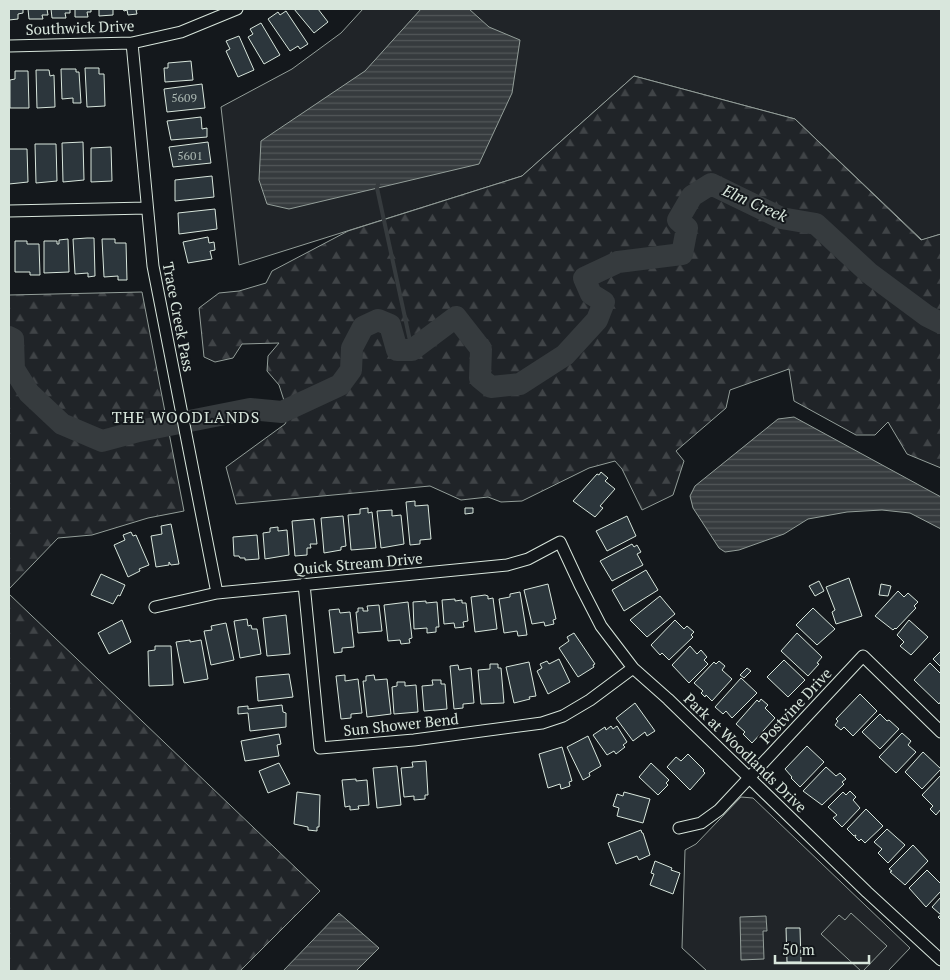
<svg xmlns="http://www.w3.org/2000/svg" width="950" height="980" font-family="'PT Serif',serif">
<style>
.green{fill:#202428;stroke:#939e99}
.forest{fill:url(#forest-firs);stroke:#939e99}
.parking{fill:#24282b;stroke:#939e99}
.water{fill:url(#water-rules);stroke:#939e99}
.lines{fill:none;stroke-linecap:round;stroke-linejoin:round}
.stream{stroke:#363b3e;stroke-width:4}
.river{stroke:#363b3e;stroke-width:22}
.building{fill:#2c363c;stroke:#d8e6dc}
.minor-casing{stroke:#d8e6dc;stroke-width:13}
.minor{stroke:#14181c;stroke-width:11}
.labels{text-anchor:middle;stroke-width:4;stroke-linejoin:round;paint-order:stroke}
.number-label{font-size:12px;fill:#adbab4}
.street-label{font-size:15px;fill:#d8e6dc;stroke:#14181c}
.water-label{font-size:16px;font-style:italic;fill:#d8e6dc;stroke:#14181c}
.neighbourhood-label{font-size:16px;letter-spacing:1px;fill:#d8e6dc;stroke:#14181c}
</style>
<defs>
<pattern id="forest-firs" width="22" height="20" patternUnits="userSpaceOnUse" patternTransform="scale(1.25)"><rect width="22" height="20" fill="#202428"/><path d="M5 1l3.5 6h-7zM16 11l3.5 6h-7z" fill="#404447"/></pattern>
<pattern id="water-rules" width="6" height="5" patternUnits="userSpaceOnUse" patternTransform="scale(1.25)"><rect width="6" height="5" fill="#363b3e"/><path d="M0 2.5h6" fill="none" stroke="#525759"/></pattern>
</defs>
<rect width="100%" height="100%" fill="#14181c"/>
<!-- green -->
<path class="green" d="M363 9H941V234L922 240 795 119 634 76 522 176 239 265 221 107 292 69 341 33Z
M741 797 753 798 910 948 888 971H707L682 948 685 850 696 844Z"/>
<!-- forest -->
<path class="forest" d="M634 76 795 119 921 240 941 234V468L907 454 888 422 875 435H856L794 401 789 369 730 390 726 408 676 451 684 461 673 495 642 510 622 469 615 461 589 468 522 501 501 502 488 497 461 500 430 486 236 504 226 467 285 424 289 416 279 385 267 371 268 356 279 343 242 344 233 358 215 362 204 357 199 308 219 293 239 291 266 283 272 271 348 231 522 176Z
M142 292 184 511 148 518 92 535 58 538 9 589V295Z
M9 594 320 891 240 971H9Z"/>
<!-- parking -->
<path class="parking" d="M851 913 887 946 863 971H861L821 934 839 915 845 920Z"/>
<!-- water -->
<path class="water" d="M421 9H469L489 27 520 40 512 93 479 164 289 209 267 204 259 180 261 141 365 71Z
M794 417 941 497V529L910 513 882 510 847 512 808 519 784 534 739 550 725 552 719 548 693 508 690 496 695 486 778 419Z
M339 913 379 948 356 971H283Z
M766 916 767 931H763L764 959 741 960 740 917Z"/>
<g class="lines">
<!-- stream -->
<path class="stream" d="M378 184 377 188 412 350"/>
<!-- river -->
<path class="river" d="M9 337 13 339 14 369 29 393 62 424 102 441 139 431 250 409 282 412 340 385 351 370 352 348 363 327 378 320 390 325 397 350H412L456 317 481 349 480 378 491 387 520 384 565 355 597 320 604 302 591 294 584 278 618 262 682 254 687 228 678 220 692 196 711 184 781 218 816 224 869 273 927 316 941 323"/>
</g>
<!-- building -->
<path class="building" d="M9 9H23V13L18 14V19L9 20Z
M28 9H47L48 15H42L43 19H29Z
M51 9H70V13H65L66 18H52Z
M75 9H91V12H87L88 17H75Z
M99 9H113V15L99 16Z
M123 9H141L136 10 137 14 128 15 127 10 124 11Z
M294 9H318L328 22 314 33Z
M286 11 308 44 300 49 298 46 290 51 268 19 278 12 280 15Z
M261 23 280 55 264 64 248 37 253 34 250 29Z
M239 36 254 70 238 77 226 51 230 49 226 41Z
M191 61 193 80 165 82 164 68H168V63Z
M85 68H99V74H104L105 106 87 107Z
M61 69H76V72H79L81 103H73V98L62 99Z
M36 70H49L50 76 54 75 55 107 37 108Z
M15 71H28L29 108H10V80L15 79Z
M202 84 205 108 167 112 164 89Z
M201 117 202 129 207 128V137L171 140 167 121Z
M83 142 84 180 63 182 62 143Z
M208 142 211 163 173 167 169 147Z
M35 144H56L57 181 36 183Z
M111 147 112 181 91 182V148Z
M9 149H27L28 182 9 184Z
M212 176 214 197 175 201V180Z
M215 209 217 229 179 234 178 213Z
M208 237 209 243 214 242 215 250 210 251 212 259 188 263 183 242Z
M87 238H94L95 276 88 277V273L75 274 73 239Z
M68 239 69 272 44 273V241H57V244H59V240Z
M102 239H115V243H126L127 280H118V276L104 277Z
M15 241H27V244H39L40 275H30V272H15Z
M601 472 608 478 605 481 615 489 600 506 603 508 595 517 573 501 597 474 599 475Z
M415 501V506L428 505 431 539 420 540V544L410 545 406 502Z
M368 508V513L372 512 376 548 351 550 348 515 360 514V509Z
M465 508H473V513L465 514Z
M392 510V516L401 515 404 544 381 548 377 511Z
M343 516 346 546 341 547V550L324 553 321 518Z
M627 516 636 536 607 551 596 531Z
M314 519 317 544H310L311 548H307V555L295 556 292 521Z
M171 524 179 564 171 565 169 562V565L156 567 151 536 162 534 161 526Z
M278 527V531L287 530 289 555 265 559 263 533 270 532V528Z
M131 532 133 536 136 535 149 565 139 569 140 571 128 577 114 545 125 540 123 535Z
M257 535 259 559 245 560V558H240L239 556H234L233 537Z
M632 544 634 547 637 545 641 552 637 554 643 565 612 581 600 561Z
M646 570 658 590 624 611 612 590Z
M101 574 125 585 120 596 118 595 113 604 91 595Z
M849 578 862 616 836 624 832 612 835 610 826 587Z
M819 581 824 591 815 596 809 586Z
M548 584 556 619 553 620 554 624 545 626 544 622 532 624 524 590Z
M881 584 891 586 888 596 879 595Z
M898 591 904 597 908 593 918 602 914 606 916 608 896 629 895 628 893 630 875 616Z
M520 592 527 635 518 636 517 631 504 633 499 599 510 597V594Z
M485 595 488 596V599L493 598 497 629 475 632 471 597Z
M660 596 675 614 647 637 630 620Z
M455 599V601L462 600V603H466L468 621 463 622 464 627 455 628 454 623 444 624 442 600Z
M426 601V603L437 602 439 627H436V632L427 633V628L414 629 413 602Z
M408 602 412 638 409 639 410 643 401 644 400 640 388 641 384 605Z
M379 605 382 631 358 633 356 612H358V608H363V611H368L367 606Z
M813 608 835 629 817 645 796 625Z
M339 609 340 613 350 612 354 647 342 648V652L334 653 329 610Z
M286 615 290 654 267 656 263 618Z
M247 619 248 626 251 625 252 629H257L261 654 240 658 234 621Z
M122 620 131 642 109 654 98 633Z
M675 620 684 629 687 626 694 632 691 635 693 637 669 660 662 653 660 655 651 645Z
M909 620 928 637 911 655 900 646 904 642 897 635Z
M226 623 234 660 211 665 204 631 212 630 211 626Z
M574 633 595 664 593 665 594 667 578 677 559 648 569 641 567 637Z
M797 633 822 657 817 663 819 664 808 676 781 651Z
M190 640V642L201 640 208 679 184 683 176 642Z
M155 646H171L173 685 149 686 148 651 155 650Z
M690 646 697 654 701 650 707 657 704 660 708 664 689 683 672 665Z
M941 651V667L933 659Z
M559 659 570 682 548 694 537 671 542 668 540 664 547 661 549 664Z
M784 660 805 680 788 697 767 677Z
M719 661 725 666 722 670 732 679 712 701 706 695 705 697 701 693 703 691 694 683 714 662 716 664Z
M529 662 536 696 529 697 530 699 514 703 506 667Z
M930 663 941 674V701L939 704 914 680Z
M490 664H498V668H501L504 703 481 704 478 670 490 669Z
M458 665 459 670 471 668 474 703 463 704V708L454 709 450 666Z
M747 668 751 671 744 678 740 675Z
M289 674 293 697 258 701 256 677Z
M345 675V681L358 679 362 713 351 714V718L341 719 336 676Z
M374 675 375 680 387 679 391 714 367 717 363 681H366V676Z
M741 678 757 693 732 718 726 711 723 714 715 707Z
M432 680H441V684H445L447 709 424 711 422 686 433 685Z
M397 682H405V686L416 685 418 712 394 714 392 687 397 686Z
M860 694 877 711 853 736 844 727 841 730 835 725 838 721 836 719Z
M761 699 768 705 765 708 775 718 752 743 743 734 745 732 736 724 757 700 759 702Z
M635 703 655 731 647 736 645 732 633 741 616 718Z
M282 705 283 712 286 713V727L250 731 248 713 238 714V707L248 706V709Z
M880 714 887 721 889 720 899 729 880 749 862 732Z
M611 726 613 729 617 726 627 742 623 745 625 747 616 754 614 751 607 755 593 735 605 727 606 730Z
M902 733 911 741 908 745 916 752 896 773 879 757Z
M279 734 281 744 277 745 279 756 245 761 241 741Z
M588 736 601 766 589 773 590 776 583 780 567 747Z
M807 746 824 762 800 787 791 778 792 777 785 769Z
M562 747 572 781 569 782 570 786 561 789 560 784 548 788 539 754Z
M923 752 941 769 922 789 905 772Z
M688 754 704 770 703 771 705 773 690 790 667 767 676 757 681 761Z
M426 761 428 795H425V799L414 800V796L404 797 401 768 413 767 412 762Z
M279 763 290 784 268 793 259 771Z
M651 763 669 780 666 783 668 785 658 795 639 777Z
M397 766 401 805 377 808 373 768Z
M826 767 836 776 840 773 846 779 842 782 844 784 822 805 803 791Z
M941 775V809L936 815 930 809 933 806 922 795Z
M356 779V781L367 780 369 805 358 806 359 809 350 810V806L345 807 342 780Z
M850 791 856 797 853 800 860 808 842 827 833 818 837 815 828 807 843 792 846 795Z
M297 792 320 795 319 827H317V831L308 830V827L294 824Z
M624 792 650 799 643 823 617 816 619 808 613 806 617 794 623 796Z
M866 809 883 826 865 843 861 839 859 841 855 837 856 835 854 836 847 829Z
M887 829 905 845 888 863 878 853 882 849 874 842Z
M641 830 642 833H643L650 855 639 860 637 856 616 864 608 843Z
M913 845 928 861 905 885 890 872 892 871 889 869Z
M655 861 672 868 671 870 680 873 673 894 650 885 654 874 651 873Z
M927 870 941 884V891L926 907 909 888Z
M941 897V920L938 917 941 915 932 907Z
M786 928H800L801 962H787Z"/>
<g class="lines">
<defs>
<path id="minor" d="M132 43 153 266 217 593
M9 46 132 43 181 32 237 9
M9 211 147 208
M304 584 320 748 414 740 542 723 563 716 590 700 633 668
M155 607 217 593 507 565 528 559 560 542 580 585 601 626 633 668 668 699 867 892 941 960
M679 828 701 823 719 810 863 656 941 732"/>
</defs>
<!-- minor casing -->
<use href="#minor" class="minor-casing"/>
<!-- minor -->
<use href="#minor" class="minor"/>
</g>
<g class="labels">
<!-- number labels -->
<g class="number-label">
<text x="184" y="102">5609</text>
<text x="190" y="160">5601</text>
</g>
<!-- street labels -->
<g class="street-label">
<text transform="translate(80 28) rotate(-2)" y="5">Southwick Drive</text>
<text transform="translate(178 317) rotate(79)" y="5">Trace Creek Pass</text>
<text transform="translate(358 564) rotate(-5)" y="5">Quick Stream Drive</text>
<text transform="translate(796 706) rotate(-47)" y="5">Postvine Drive</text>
<text transform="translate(401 725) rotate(-6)" y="5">Sun Shower Bend</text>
<text transform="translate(745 753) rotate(44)" y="5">Park at Woodlands Drive</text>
</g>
<!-- water labels -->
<g class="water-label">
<text transform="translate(755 203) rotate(24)" y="6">Elm Creek</text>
</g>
<!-- neighbourhood labels -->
<g class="neighbourhood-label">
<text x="186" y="423">THE WOODLANDS</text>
</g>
</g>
<!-- border -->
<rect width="950" height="980" fill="none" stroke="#d8e6dc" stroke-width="20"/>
<!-- scale -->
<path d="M775 955v8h94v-8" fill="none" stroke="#d8e6dc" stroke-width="2.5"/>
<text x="782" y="955" font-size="15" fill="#d8e6dc" stroke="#14181c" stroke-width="4" paint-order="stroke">50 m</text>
</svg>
